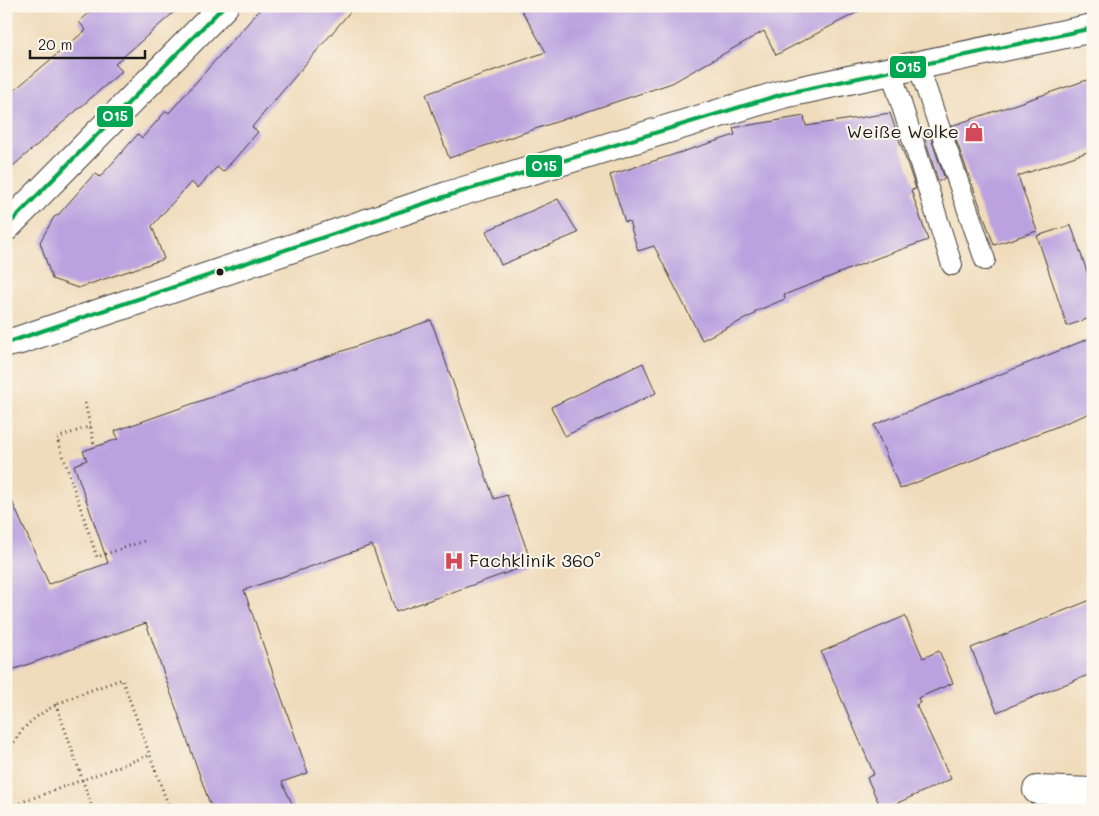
<svg xmlns="http://www.w3.org/2000/svg" width="1099" height="816" font-family="Mali,sans-serif">
<style>
.building{fill:#baa1df}
.lines{fill:none;stroke-linecap:round;stroke-linejoin:round}
.lane-casing{stroke:#3c3934;stroke-width:22}
.street-casing{stroke:#3c3934;stroke-width:30}
.path{stroke:#3c3934;stroke-width:3;stroke-dasharray:1 4;stroke-linecap:butt}
.lane{stroke:#fff;stroke-width:20}
.street{stroke:#fff;stroke-width:28}
.bus-1-casing{stroke:#fbf7ec;stroke-width:8}
.bus-1{stroke:#00a651;stroke-width:4}
.bus-dot{fill:#1c1c1c;stroke:#fbf7ec;stroke-width:2}
.labels{text-anchor:middle;stroke-width:4;stroke-linejoin:round;paint-order:stroke}
.poi-label{font-size:18px;fill:#1c1c1c;stroke:#fbf7ec;text-anchor:end}
.line-badge{stroke:#fbf7ec;stroke-width:2}
.badge-label{font-size:14px;text-anchor:middle;font-weight:bold;fill:#fff}
</style>
<rect width="100%" height="100%" fill="#fbf7ec"/>
<filter id="ink" filterUnits="userSpaceOnUse"><feTurbulence type="fractalNoise" baseFrequency=".02" numOctaves="2"/><feDisplacementMap in="SourceGraphic" scale="10" xChannelSelector="R" yChannelSelector="G"/><feConvolveMatrix kernelMatrix="1 2 1 2 8 2 1 2 1" color-interpolation-filters="sRGB"/></filter>
<filter id="wash" filterUnits="userSpaceOnUse"><feTurbulence type="fractalNoise" baseFrequency=".0096" numOctaves="4" result="noise"/><feDisplacementMap in="SourceGraphic" scale="20" xChannelSelector="R" yChannelSelector="G"/><feGaussianBlur stdDeviation="1.12" result="paint"/><feColorMatrix in="noise" values="0 0 0 0 0 0 0 0 0 0 0 0 0 0 0 0 0 1.4 0 .05"/><feComposite in="paint" operator="in"/></filter>
<g filter="url(#wash)">
<rect width="100%" height="100%" fill="#f0dbbb"/>
<g id="blocks">
<!-- building -->
<path class="building" d="M97 6H181L115 64 122 71 6 172V97L86 30 79 22Z
M263 6H355L252 127 258 132 223 172 217 167 198 188 191 182 152 226 164 259 78 288 52 279 40 242 54 217 58 215 95 173 100 177 138 134 142 138 166 111 169 113Z
M519 6H869L776 55 764 31 672 83 449 158 426 94 546 52Z
M1093 78V150L1018 176 1037 231 994 245 951 126Z
M890 113 916 189 911 190 928 240 880 257 784 295 785 299 754 312 755 314 702 340 654 246 638 251 629 221 625 222 610 175 735 135 733 128 804 116 806 126Z
M929 133 945 179 938 181 924 135Z
M558 199 578 233 501 265 486 231Z
M1071 225 1093 289V317L1067 326 1037 236Z
M431 320 494 499 507 495 532 564 396 612 372 545 244 590 308 773 282 782 295 810H212L146 623 6 672V488L49 584 108 563 74 465 87 460 83 451 118 439 115 431Z
M1093 337V412L900 489 874 425Z
M643 363 656 393 565 436 551 407Z
M1093 599V673L997 712 971 648Z
M905 616 923 658 939 651 953 683 918 698 920 703 916 705 951 779 882 810 867 778 874 774 821 652Z"/>
</g>
</g>
<g filter="url(#ink)">
<use href="#blocks" fill-opacity="0" stroke="#3c3934" stroke-width="1"/>
<g class="lines">
<defs>
<path id="lane" d="M918 65 985 260
M891 71 952 265"/>
<path id="street" d="M6 227 224 6
M6 343 17 341 447 196 783 94 1093 28
M1037 790 1093 792"/>
</defs>
<!-- lane casing -->
<use href="#lane" class="lane-casing"/>
<!-- street casing -->
<use href="#street" class="street-casing"/>
<!-- path -->
<path class="path" d="M85 403 95 447
M91 426 57 438 97 557 147 540
M56 704 93 810
M6 766C14 711 77 696 122 679L170 810
M6 808 150 755"/>
<!-- lane -->
<use href="#lane" class="lane"/>
<!-- street -->
<use href="#street" class="street"/>
<defs>
<path id="bus-1" d="M6 227 224 6
M6 343 447 196 783 94 1093 28"/>
</defs>
<!-- bus-1 casing -->
<use href="#bus-1" class="bus-1-casing"/>
<!-- bus-1 -->
<use href="#bus-1" class="bus-1"/>
</g>
</g>
<!-- icons -->
<defs>
<symbol id="shop-bare" viewBox="-9 -9 18 18"><path d="M-5-2.5h2.3a2.7 3.5 0 0 1 5.4 0H5L5.5 6h-11ZM-1.5-2.5h3a1.5 2.3 0 0 0-3 0Z" fill="#d1495b" stroke="#fbf7ec" stroke-width="2.5" paint-order="stroke"/></symbol>
<symbol id="hospital-bare" viewBox="-9 -9 18 18"><path d="M-5-5h3v3.5h4V-5h3V5h-3V1.5h-4V5h-3Z" fill="#d1495b" stroke="#fbf7ec" stroke-width="2.5" paint-order="stroke"/></symbol>
</defs>
<g fill-rule="evenodd">
<use href="#shop-bare" x="960" y="118" width="28" height="28"/>
<use href="#hospital-bare" x="440" y="547" width="28" height="28"/>
</g>
<!-- markers -->
<circle class="bus-dot" cx="220" cy="272" r="4.5"/>
<g class="labels">
<!-- poi labels -->
<g class="poi-label">
<text x="959" y="138">Weiße Wolke</text>
<text x="469" y="567" text-anchor="start">Fachklinik 360°</text>
</g>
</g>
<g class="line-badge">
<rect x="889" y="55" width="38" height="24" rx="5" fill="#00a651"/>
<rect x="96" y="105" width="38" height="23" rx="5" fill="#00a651"/>
<rect x="525" y="154" width="38" height="24" rx="5" fill="#00a651"/>
</g>
<g class="badge-label">
<text x="908" y="72">O15</text>
<text x="115" y="121">O15</text>
<text x="544" y="171">O15</text>
</g>
<!-- margin -->
<rect width="1099" height="816" fill="none" stroke="#fbf7ec" stroke-width="25"/>
<!-- scale -->
<path d="M30 50v8h115v-8" fill="none" stroke="#1c1c1c" stroke-width="2.5"/>
<text x="38" y="50" font-size="15" fill="#1c1c1c" stroke="#fbf7ec" stroke-width="4" paint-order="stroke">20 m</text>
</svg>
